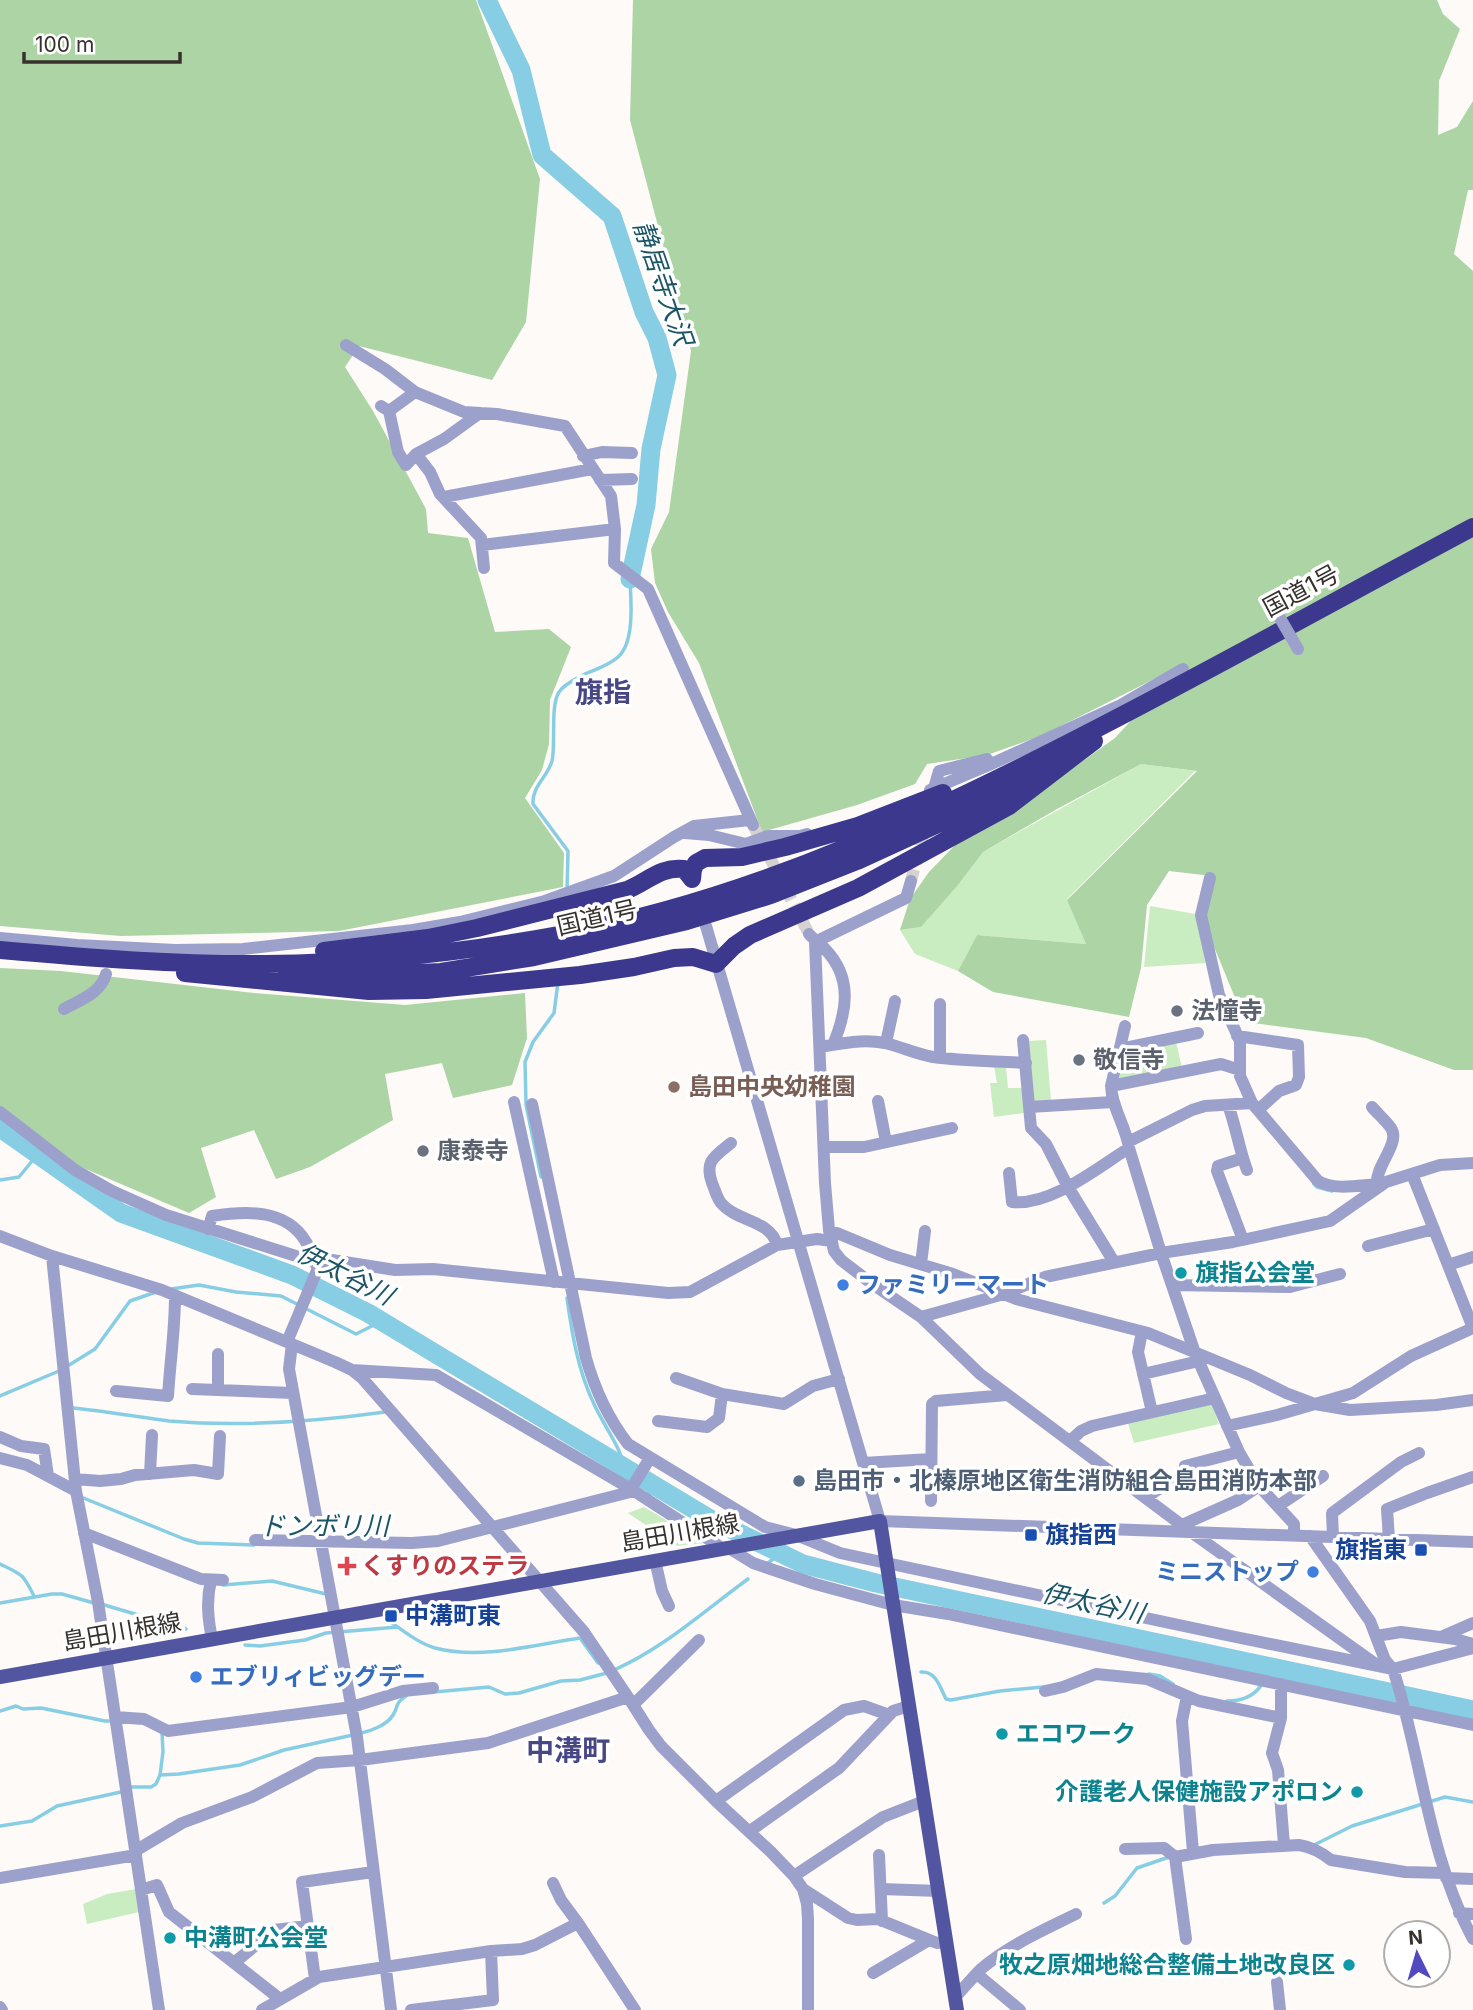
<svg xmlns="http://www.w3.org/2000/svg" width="1473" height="2010" font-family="Inter,'Noto Sans JP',sans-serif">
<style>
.green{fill:#c9ecc1}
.forest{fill:#acd4a4}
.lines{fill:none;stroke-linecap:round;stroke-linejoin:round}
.stream{stroke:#87cee5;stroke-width:3.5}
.river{stroke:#87cee5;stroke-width:19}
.minor-tunnel{stroke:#d5d2cf;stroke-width:12;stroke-dasharray:12 6;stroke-linecap:butt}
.minor{stroke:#9ca1cc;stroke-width:12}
.major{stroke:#52559f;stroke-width:14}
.highway{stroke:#3b388e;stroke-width:18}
.minor-bridge{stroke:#9ca1cc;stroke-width:12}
.worship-dot{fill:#6b7280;stroke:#fff;stroke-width:2.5}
.education-dot{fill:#8d6e63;stroke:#fff;stroke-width:2.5}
.culture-dot{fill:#0f9aa8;stroke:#fff;stroke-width:2.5}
.shop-dot{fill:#3f7fe0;stroke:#fff;stroke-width:2.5}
.service-dot{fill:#5c6f8a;stroke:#fff;stroke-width:2.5}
.transit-dot{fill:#1a4fb4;stroke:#fff;stroke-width:2.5}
.health-dot{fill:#e0444e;stroke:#fff;stroke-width:2.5}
.labels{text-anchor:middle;stroke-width:7;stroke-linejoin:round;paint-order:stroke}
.street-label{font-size:24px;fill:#37312d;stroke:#fff}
.worship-label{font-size:24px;font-weight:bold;fill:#5b616d;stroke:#fff;text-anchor:start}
.education-label{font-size:24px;font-weight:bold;fill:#785e54;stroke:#fff;text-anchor:start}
.culture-label{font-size:24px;font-weight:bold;fill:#0d838f;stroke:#fff;text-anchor:start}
.shop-label{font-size:24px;font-weight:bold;fill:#366cbe;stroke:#fff;text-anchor:start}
.service-label{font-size:24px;font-weight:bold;fill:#4e5e75;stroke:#fff;text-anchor:start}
.transit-label{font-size:24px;font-weight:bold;fill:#164399;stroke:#fff;text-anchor:start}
.health-label{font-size:24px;font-weight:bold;fill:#be3a42;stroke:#fff;text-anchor:start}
.water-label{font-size:26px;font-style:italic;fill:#1b5566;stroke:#fff}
.quarter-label{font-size:28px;font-weight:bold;fill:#474785;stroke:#fff}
</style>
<rect width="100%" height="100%" fill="#fdfaf8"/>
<!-- green -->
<path class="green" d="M1141 764 1195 771 1067 899 1086 944 977 935 958 971 915 954 900 930 921 927 983 852Z
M1150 906 1201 915 1205 963 1144 967Z
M1046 1040 1051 1101H1031L1028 1041Z
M1176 1042 1182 1068 1119 1079 1124 1052Z
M994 1066 1006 1068 1008 1088H1022L1024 1113 994 1117 990 1083H997Z
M1211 1402 1219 1424 1134 1443 1127 1420Z
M644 1507 705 1543 677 1546 628 1513Z
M136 1889 139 1912 87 1924 83 1904 107 1894Z"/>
<!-- forest -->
<path class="forest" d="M0 0H476L540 179 526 322 492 380 359 346 345 367 373 411 426 509 428 533 468 538 495 632 549 629 571 647 550 700 549 744 542 770 525 798 564 853 563 887 339 931 121 936 0 926Z
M633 0H1437L1443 14 1460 29 1439 81 1438 135 1457 127 1473 101V190H1468L1454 254 1473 271V1070H1454L1366 1038 1245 1022 1201 915 1212 876 1169 871 1147 905 1141 968 1129 1017 993 992 958 971 977 935 1086 944 1067 900 1197 771 1141 764 1057 809 983 852 957 886 921 927 900 930 910 899 929 872 958 842 1023 804 1115 738 1182 665 1041 736 987 755 927 764 915 784 857 805 762 832 699 663 668 612 655 583 651 549 669 512 691 351 630 120Z
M0 968 61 971 254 993 405 1005 525 993 527 1038 512 1085 453 1098 442 1063 385 1074 393 1120 310 1167 276 1179 254 1130 201 1148 216 1197 189 1213 67 1161 0 1110Z"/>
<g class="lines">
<!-- stream -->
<path class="stream" d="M567 890 568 851 533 804C532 786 547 778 552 761 556 744 550 706 559 692 564 684 576 679 585 674 596 669 608 666 618 657 635 642 631 601 630 580
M563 929 565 912
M541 1177 526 1105 525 1062 533 1042 554 1013 558 982
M0 1180 19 1177 37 1155
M1314 1184 1317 1187 1332 1191
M171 1289 199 1285 236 1292 281 1296 356 1334 382 1321
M567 1298C572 1334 578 1371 594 1404 604 1426 619 1444 625 1468
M66 1367 95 1349 130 1301 156 1292
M0 1396 59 1371
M73 1408C105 1411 137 1417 169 1421 241 1427 313 1422 385 1412
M647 1494 654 1492 658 1489
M81 1497 184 1539 198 1543 254 1545
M768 1563 781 1553
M0 1564C23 1575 23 1574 34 1596
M223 1585 272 1581 326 1594
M0 1603 52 1594H62L94 1603
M101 1604 186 1629
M388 1620C402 1630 418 1643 435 1648 482 1660 533 1645 580 1638L598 1663
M245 1645 260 1646 305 1640 326 1633 398 1627
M614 1670C664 1648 704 1611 748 1579
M921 1672C936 1671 940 1687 946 1699L951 1700 1000 1691 1043 1687
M1149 1674 1160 1676 1173 1684
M1264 1677 1268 1667
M434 1692 489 1687 505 1694 519 1693 561 1681 580 1680 607 1673
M1227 1701C1242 1701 1254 1697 1262 1684
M0 1711 16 1706 23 1709 41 1708 105 1721H114
M361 1733C371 1731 387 1725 393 1715 399 1706 394 1704 406 1696
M160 1775 163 1752 162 1732
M0 1826 32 1821 57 1806 121 1792 131 1787H151L156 1784 160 1775 179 1774 240 1765 284 1750 353 1735
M1314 1845 1352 1826 1445 1797 1473 1802
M1104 1903 1115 1896 1137 1868 1169 1857"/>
<!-- river -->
<path class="river" d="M487 0 521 70 542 155 612 216 644 312 657 338 667 375 651 449 646 505 630 579
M0 1128 121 1213 292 1275 368 1313 710 1519 803 1564 876 1583 1473 1710"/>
<!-- minor-tunnel -->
<path class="minor-tunnel" d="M753 825 809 934
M911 881 925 827"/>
<!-- minor -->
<path class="minor" d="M346 345 385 369 415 392 464 412 497 414 565 426 611 496 615 529 614 563 648 589 753 825
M381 406 389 411 398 452 406 465 416 454 430 472 440 494 481 538 484 568
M389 411 415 392
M416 454 444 439 480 413
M583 456 602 452 632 453
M600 480 632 479
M444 497 592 469
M482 545 615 529
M935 785 939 771 987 759 988 761
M930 790 989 765 1121 705 1183 669
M685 833 709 835 746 844 768 836H800L807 834
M1210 878 1201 915 1219 995 1240 1041V1076L1252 1103
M911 881 906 898 815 942 825 1183 829 1230 834 1251 841 1260 871 1283 921 1317 980 1374 1191 1532 1374 1663
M706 926 880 1521 1473 1542
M809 934C814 940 820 943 825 949 853 978 847 1011 833 1045
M0 938 77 945 175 950 243 949 413 930 460 922 545 901 614 876 674 837 694 826 750 820
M64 1009C80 1000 101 993 106 974
M1125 1026 1111 1086C1112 1109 1126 1126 1129 1148L1161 1253 1195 1353 1239 1452 1259 1486 1294 1524V1536
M1237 1036 1298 1045 1299 1077 1296 1085 1279 1091 1258 1110
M1023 1040 1031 1128 1046 1144 1068 1187 1114 1262
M886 1043 895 1001
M820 1047C842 1043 863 1039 885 1043 902 1047 916 1054 933 1057 963 1061 995 1061 1026 1063
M1120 1049 1198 1033
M940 1057V1004
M1111 1086 1221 1064 1240 1070
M878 1101 886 1142
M514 1102 554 1282
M532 1104 586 1358C595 1390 608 1418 628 1444L765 1527 796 1535 840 1553 877 1561 1226 1635 1393 1669 1473 1648
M1228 1105C1236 1126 1239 1149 1247 1170
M1029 1107 1113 1102
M1372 1107C1378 1114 1386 1121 1391 1128 1401 1143 1375 1166 1377 1184
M0 1112 75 1170 112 1191 166 1215 315 1262
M1128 1142 1192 1110 1205 1106 1252 1103 1318 1181C1336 1191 1359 1185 1380 1184
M731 1143C715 1156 704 1161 712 1183 715 1190 717 1198 721 1203 737 1222 771 1220 777 1245
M824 1147H864L952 1128
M1243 1158 1218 1166 1217 1171 1243 1240
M1009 1173 1012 1202C1051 1206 1097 1168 1129 1148
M1412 1174 1473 1328
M208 1229 212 1216C245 1211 286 1208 306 1242 311 1250 313 1258 317 1267
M830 1233H837L890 1255 953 1274 1016 1299 1148 1333 1250 1375 1286 1393 1315 1404 1350 1410 1436 1405 1473 1400
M0 1236 52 1256 162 1290 335 1362 352 1370 362 1378 584 1632 628 1697 649 1730 661 1746 716 1801 771 1852 794 1876 803 1889 807 1904 808 1919V2010
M1368 1246 1434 1229
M52 1256 76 1491 98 1602 159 2010
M921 1264 925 1231
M1448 1265 1473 1257
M1172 1285 1290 1287 1340 1274
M921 1317 1004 1294 1045 1277 1161 1253 1233 1242 1330 1221 1386 1182 1440 1165 1473 1163
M1142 1332 1138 1352 1152 1412
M287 1342 318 1268 325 1262 332 1260 395 1270 433 1269 668 1293 690 1292 777 1245 817 1239 832 1241
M292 1344 289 1369 357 1737 391 2010
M352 1370 436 1375 631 1489 722 1548
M1143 1374 1199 1361
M676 1378 722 1394 784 1404 813 1386 839 1379
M192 1389 293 1393
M218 1390V1354
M116 1391 168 1396C170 1363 175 1330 175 1296
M658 1421 707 1427 719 1418 722 1394
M1227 1426 1277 1415 1353 1393 1411 1356 1473 1328
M0 1437 21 1446 44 1449 48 1476
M1070 1441 1081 1431 1092 1426 1215 1398
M0 1458 27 1465 76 1491
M863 1463 931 1459
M150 1474 152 1435
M75 1479 100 1481 121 1479 135 1475 194 1470 218 1474 220 1436
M631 1489 650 1458
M1146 1498 1157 1490 1186 1476 1185 1466 1239 1452
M931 1501 932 1404 936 1401 1007 1395
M1278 1506 1323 1476
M1182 1525 1238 1500 1259 1486
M84 1533 201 1579 223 1580
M1310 1536 1370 1621 1385 1660 1393 1669C1422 1758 1428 1856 1473 1939
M1333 1537 1332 1513 1401 1462 1419 1453
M1389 1539 1387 1509 1427 1493 1473 1477
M255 1540 412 1543 438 1541 634 1491
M727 1547 753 1563 815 1584 893 1605 948 1614 1473 1725
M655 1560 662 1591 669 1606
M211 1580C206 1601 208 1619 212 1639
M1376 1636 1401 1632 1455 1639 1473 1644
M1441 1637 1473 1623
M1281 1684V1718L1272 1753 1278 1770 1284 1845
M1045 1691 1063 1687 1096 1674 1147 1679 1199 1701 1281 1718
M1187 1696 1182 1721 1193 1852
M633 1705 699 1640
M115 1717 144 1719 168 1731 352 1707 403 1691 433 1688
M716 1801 844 1710 864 1706 889 1715
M750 1831 839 1768 893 1711 909 1706
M1125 1849 1164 1848 1175 1857 1186 1939
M135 1851 182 1823 252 1797 317 1763 360 1760 488 1743 628 1697
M879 1855 882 1921
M1175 1857 1213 1850 1299 1845C1312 1847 1321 1852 1331 1860L1405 1872 1444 1873
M794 1876 883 1817 924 1801
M0 1878 136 1855
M1446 1878 1473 1879
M553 1883 561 1900 578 1923 635 2010
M803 1889 848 1918 857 1920 878 1919 937 1943 947 1942
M881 1889 939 1891
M141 1890 157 1885 169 1912 280 1999
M1459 1913 1473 1914
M234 1963 274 1930 308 1926
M873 1973 929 1940
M977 1974 1020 2010
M315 1979 302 1882 373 1872
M1277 1982 1280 2010
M955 1997C964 1988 972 1978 981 1969 1009 1945 1044 1930 1076 1914
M0 2007 2 2010
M262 2010 319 1977 491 1951 522 1949 535 1945 578 1923
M411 2010 493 2000 491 1951"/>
<!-- major -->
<path class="major" d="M0 1677 880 1521 957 2010"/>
<!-- highway -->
<path class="highway" d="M692 879 693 869 696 863 705 858 742 857 785 847 858 826 943 793
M0 950C89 958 178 965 267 964 366 963 467 952 564 934 762 897 943 809 1119 717 1238 655 1355 590 1473 527
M324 951 428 938 477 928 627 890C647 882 661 866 684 869L692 879
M185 973 369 991 426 990 580 975 634 967 674 958 693 957 716 964 734 946 750 935 858 888 1009 806 1094 741
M287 974 357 976 441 972 534 957 687 921 771 895 857 861 966 811 1050 765"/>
<!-- minor-bridge -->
<path class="minor-bridge" d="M1277 613 1298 649"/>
</g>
<!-- markers -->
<g class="worship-dot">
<circle cx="1177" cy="1011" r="7"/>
<circle cx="1079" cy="1060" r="7"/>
<circle cx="423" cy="1151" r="7"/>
</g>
<circle class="education-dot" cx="674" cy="1087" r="7"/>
<g class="culture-dot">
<circle cx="1181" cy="1273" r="7"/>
<circle cx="1002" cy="1734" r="7"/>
<circle cx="1357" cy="1792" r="7"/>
<circle cx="170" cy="1938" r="7"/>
<circle cx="1349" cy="1965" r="7"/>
</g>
<g class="shop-dot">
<circle cx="843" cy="1285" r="7"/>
<circle cx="1313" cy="1572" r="7"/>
<circle cx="196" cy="1677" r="7"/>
</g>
<circle class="service-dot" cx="799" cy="1481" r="7"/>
<g class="transit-dot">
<rect x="1024" y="1528" width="14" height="14" rx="3.5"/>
<rect x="1414" y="1543" width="14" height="14" rx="3.5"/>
<rect x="384" y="1609" width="14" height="14" rx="3.5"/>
</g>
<path class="health-dot" d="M343.5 1555.5h7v7h7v7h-7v7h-7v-7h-7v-7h7z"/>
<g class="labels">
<!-- street labels -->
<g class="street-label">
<text transform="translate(1301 591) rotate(-28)" y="8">国道1号</text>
<text transform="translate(597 918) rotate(-13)" y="8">国道1号</text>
<text transform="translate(680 1533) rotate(-10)" y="8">島田川根線</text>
<text transform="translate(122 1632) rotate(-10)" y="8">島田川根線</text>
</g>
<!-- worship labels -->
<g class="worship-label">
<text x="1191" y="1019">法憧寺</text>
<text x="1093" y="1068">敬信寺</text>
<text x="437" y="1159">康泰寺</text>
</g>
<!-- education labels -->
<g class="education-label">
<text x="688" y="1095">島田中央幼稚園</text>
</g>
<!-- culture labels -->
<g class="culture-label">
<text x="1195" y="1281">旗指公会堂</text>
<text x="1016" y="1742">エコワーク</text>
<text x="1343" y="1800" text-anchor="end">介護老人保健施設アポロン</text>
<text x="184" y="1946">中溝町公会堂</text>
<text x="1335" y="1973" text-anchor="end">牧之原畑地総合整備土地改良区</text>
</g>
<!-- shop labels -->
<g class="shop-label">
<text x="857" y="1293">ファミリーマート</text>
<text x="1299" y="1580" text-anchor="end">ミニストップ</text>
<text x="210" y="1685">エブリィビッグデー</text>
</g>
<!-- service labels -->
<g class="service-label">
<text x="813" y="1489">島田市・北榛原地区衛生消防組合島田消防本部</text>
</g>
<!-- transit labels -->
<g class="transit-label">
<text x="1045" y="1543">旗指西</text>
<text x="1407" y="1558" text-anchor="end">旗指東</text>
<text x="405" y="1624">中溝町東</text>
</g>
<!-- health labels -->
<g class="health-label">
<text x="361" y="1574">くすりのステラ</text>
</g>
<!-- water labels -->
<g class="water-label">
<text transform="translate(663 283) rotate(71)" y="9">静居寺大沢</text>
<text transform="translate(345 1274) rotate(27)" y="9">伊太谷川</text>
<text x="324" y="1535">ドンボリ川</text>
<text transform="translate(1093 1603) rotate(12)" y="9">伊太谷川</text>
</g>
<!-- quarter labels -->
<g class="quarter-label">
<text x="603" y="702">旗指</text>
<text x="568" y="1760">中溝町</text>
</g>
</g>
<!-- north arrow -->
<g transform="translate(1417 1954) rotate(355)"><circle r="33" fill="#ffffff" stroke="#afadab" stroke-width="2"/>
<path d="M0-5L12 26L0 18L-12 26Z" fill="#5248bf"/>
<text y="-10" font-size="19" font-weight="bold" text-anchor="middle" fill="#37312d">N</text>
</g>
<!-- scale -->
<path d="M24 52v10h156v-10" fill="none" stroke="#37312d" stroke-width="3.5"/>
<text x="35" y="52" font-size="21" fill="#37312d" stroke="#ffffff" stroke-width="5" paint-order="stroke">100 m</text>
</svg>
